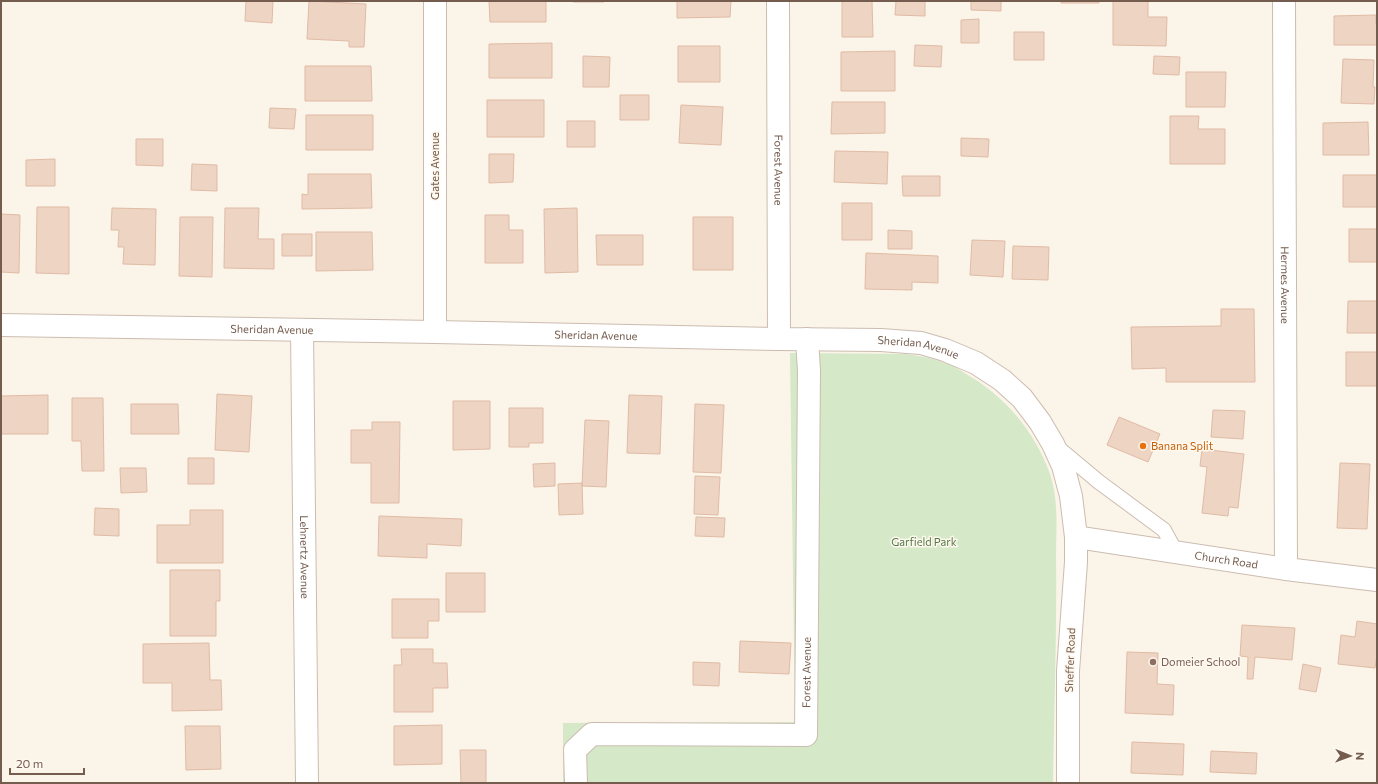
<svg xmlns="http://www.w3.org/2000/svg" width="1378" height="784" font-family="Commissioner,sans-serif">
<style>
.green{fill:#d5e8c8}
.building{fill:#eed4c3;stroke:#e0bba5}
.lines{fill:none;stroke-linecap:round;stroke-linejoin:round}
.service-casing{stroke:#ccbcb0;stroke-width:16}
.minor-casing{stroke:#ccbcb0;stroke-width:24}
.tertiary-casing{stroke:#ccbcb0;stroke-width:24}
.service{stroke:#fff;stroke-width:14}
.minor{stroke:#fff;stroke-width:22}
.tertiary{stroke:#fff;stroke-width:22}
.food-dot{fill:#e8710a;stroke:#fef8ef;stroke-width:1.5}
.education-dot{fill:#8d6e63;stroke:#fef8ef;stroke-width:1.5}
.labels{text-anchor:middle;stroke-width:3;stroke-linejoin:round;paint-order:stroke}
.street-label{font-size:11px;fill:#745c4e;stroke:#fef8ef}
.food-label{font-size:11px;fill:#c56008;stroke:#fef8ef;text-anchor:start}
.park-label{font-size:11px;fill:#557847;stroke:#fef8ef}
.education-label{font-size:11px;fill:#785e54;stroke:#fef8ef;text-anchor:start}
</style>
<rect width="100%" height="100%" fill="#fbf4e9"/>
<!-- green -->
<path class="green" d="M790 353 906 354C921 356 936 359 951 365 956 367 961 371 966 374 1005 396 1035 432 1050 474 1059 501 1056 531 1056 558 1057 633 1054 708 1053 783H563V723L795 722Z"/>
<!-- building -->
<path class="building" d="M246 1H273L272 23 245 21Z
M309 1 366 4 364 47H349V41L307 39Z
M489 1H546V22H490Z
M573 1H604V2H573Z
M677 1H731L730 17 677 18Z
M842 1H872L873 37H842Z
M896 1H925V16L895 15Z
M971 1H1001V11L971 10Z
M1061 1H1099V3H1061Z
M1113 1H1148V17H1167L1166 46 1113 45Z
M1376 15V24H1377V45H1334V16Z
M979 19V43H961V20Z
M1014 32H1044V60H1014Z
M552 43V78H489V44Z
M915 45 942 46 941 67 914 66Z
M678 46H720V82H678Z
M895 51V91H841V52Z
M583 56 610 57 609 87H583Z
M1154 56 1180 57 1179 75 1153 74Z
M1343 59 1374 60 1373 87H1375L1374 104 1341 103Z
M305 66H371L372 101H305Z
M1186 72H1226L1225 107H1186Z
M620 95H649V120H620Z
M487 100H544V137H487Z
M832 102H885V133L831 134Z
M681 105 723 107 721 145 679 143Z
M270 108 296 109 294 129 269 128Z
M306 115H373V150H306Z
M1170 116H1199L1198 129H1225V164H1170Z
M567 121H595V147H567Z
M1368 122 1369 155H1323V123Z
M961 138 989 139 988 157 961 156Z
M136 139H163V166L136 165Z
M835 151 888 152 887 184 834 182Z
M489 154H514L513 182 489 183Z
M55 159V186H26V160Z
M192 164 217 165V191L191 190Z
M308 174H371L372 208 302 209V194L308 195Z
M1343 175H1377V207H1343Z
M902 176H940V196H903Z
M842 203H872V240H842Z
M37 207H69V274L36 273Z
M112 208 156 209 155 265 123 264 124 247H118L119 230H111Z
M225 208H259L258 239H274V269L224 268Z
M577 208 578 272 545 273 544 209Z
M1 214 20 215 19 273 1 272Z
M485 215H509V230H523V263H485Z
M180 217H213L212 277 179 276Z
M693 217H733V270H693Z
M1349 229H1377V262H1349Z
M888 230 912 231V249H888Z
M316 232H372L373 270 316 271Z
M282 234H312V256H282Z
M596 235H643V265H597Z
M972 240 1005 241 1003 277 970 275Z
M1013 246 1049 247 1048 280 1012 279Z
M866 253 938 256V283L912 282V290L865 289Z
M1348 301H1377V333H1347Z
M1221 309H1254L1255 382H1166V368L1132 369 1131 327 1221 326Z
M1346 352H1377V386H1346Z
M217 394 252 396 249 452 215 450Z
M48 395V434H1V396Z
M629 395 662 396 660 454 627 453Z
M72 398H103L104 471H82L81 441H72Z
M453 401H490V449L453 450Z
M131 404H178L179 434H131Z
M695 404 724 405 721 473 693 472Z
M509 408H543V443H529V447H509Z
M1213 410 1245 411 1243 439 1211 437Z
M1119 417 1160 434 1148 462 1107 445Z
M585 420 609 421 606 487 582 486Z
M372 422H400L399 503H371V463H351V430H372Z
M1202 449 1244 454 1238 508 1229 507 1228 516 1202 513 1207 467 1200 466Z
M188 458H214V484H188Z
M555 463V486L534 487 533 464Z
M1340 463 1370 464 1367 529 1337 528Z
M120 468H146L147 492 121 493Z
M695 476 720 477 718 515 694 514Z
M582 483 583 514 559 515 558 484Z
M95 508 119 509V536L94 535Z
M190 510H223V563H157V525H190Z
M379 516 462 519 461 546 427 544V558L378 556Z
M696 517 725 518 724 537 695 536Z
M170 570H220V601H216V636H170Z
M446 573H485V612H446Z
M392 599H439V621H428V638H392Z
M1357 621 1377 624V655L1375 668 1338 664 1341 635 1355 637Z
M1242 625 1295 628 1292 660 1255 657 1253 679H1247L1248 657 1240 656Z
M740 641 791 643 789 674 739 672Z
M209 643 210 680H221L222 710 172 711V683H143V644Z
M401 649H433V663H447L448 688H433V712H394V665H402Z
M1127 652 1158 653 1157 684 1174 685 1173 715 1125 713Z
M693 662 720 663 719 686 693 685Z
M1303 664 1321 668 1316 692 1299 689Z
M442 725V764L394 765V726Z
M185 726H220L221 769 186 770Z
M1132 742 1184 744 1183 775 1131 773Z
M460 750H486V783H461Z
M1211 751 1257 753 1256 774 1210 772Z"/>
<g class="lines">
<defs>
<path id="service" d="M1057 447 1099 482 1164 530 1176 552"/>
<g id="minor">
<path d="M435 1V332"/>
<path id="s1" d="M1284 1 1286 569"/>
<path id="s2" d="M1 325 435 332 779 339"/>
<path id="s3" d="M302 330 307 783"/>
<path id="s4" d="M576 783 575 750 592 734 806 735 809 371 807 339"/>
</g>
<g id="tertiary">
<path id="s5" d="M778 1 779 339 881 340 921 343 945 350 976 363 1002 380 1022 398 1040 422 1053 444 1063 466 1071 496 1076 537V562L1068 671V783"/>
<path id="s6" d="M1076 537 1286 569 1377 580"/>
</g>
</defs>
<!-- service casing -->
<use href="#service" class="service-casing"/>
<!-- minor casing -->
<use href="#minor" class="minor-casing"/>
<!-- tertiary casing -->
<use href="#tertiary" class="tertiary-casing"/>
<!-- service -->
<use href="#service" class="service"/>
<!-- minor -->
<use href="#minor" class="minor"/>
<!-- tertiary -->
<use href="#tertiary" class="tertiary"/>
</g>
<!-- markers -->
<circle class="food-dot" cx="1143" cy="446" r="4"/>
<circle class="education-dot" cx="1153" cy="662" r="4"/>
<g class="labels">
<!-- street labels -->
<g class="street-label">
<text transform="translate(435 166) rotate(-90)" y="4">Gates Avenue</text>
<text dy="4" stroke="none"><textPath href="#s5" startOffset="169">Forest Avenue</textPath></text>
<text dy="4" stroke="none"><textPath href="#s1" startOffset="284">Hermes Avenue</textPath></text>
<text dy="4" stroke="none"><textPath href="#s2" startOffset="271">Sheridan Avenue</textPath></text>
<text dy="4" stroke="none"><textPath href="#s2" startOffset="595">Sheridan Avenue</textPath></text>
<text dy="4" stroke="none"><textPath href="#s5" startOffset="478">Sheridan Avenue</textPath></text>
<text dy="4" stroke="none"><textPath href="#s3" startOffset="227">Lehnertz Avenue</textPath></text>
<text dy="4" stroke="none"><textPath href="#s6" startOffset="152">Church Road</textPath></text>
<text transform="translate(1070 660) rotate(-88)" y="4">Sheffer Road</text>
<text dy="4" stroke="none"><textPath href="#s4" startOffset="333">Forest Avenue</textPath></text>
</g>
<!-- food labels -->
<g class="food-label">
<text x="1151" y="450">Banana Split</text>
</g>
<!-- park labels -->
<g class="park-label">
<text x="924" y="546">Garfield Park</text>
</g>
<!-- education labels -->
<g class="education-label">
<text x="1161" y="666">Domeier School</text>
</g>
</g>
<!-- border -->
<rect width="1378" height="784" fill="none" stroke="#745c4e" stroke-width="4"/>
<!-- north arrow -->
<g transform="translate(1350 756) rotate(91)" stroke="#fef8ef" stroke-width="3" paint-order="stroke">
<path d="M0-3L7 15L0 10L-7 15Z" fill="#745c4e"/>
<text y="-6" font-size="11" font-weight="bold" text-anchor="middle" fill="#745c4e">N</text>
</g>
<!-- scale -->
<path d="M10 768v6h74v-6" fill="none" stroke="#745c4e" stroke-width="2"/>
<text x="16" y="768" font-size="12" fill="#745c4e" stroke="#fef8ef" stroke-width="3" paint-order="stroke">20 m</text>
</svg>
